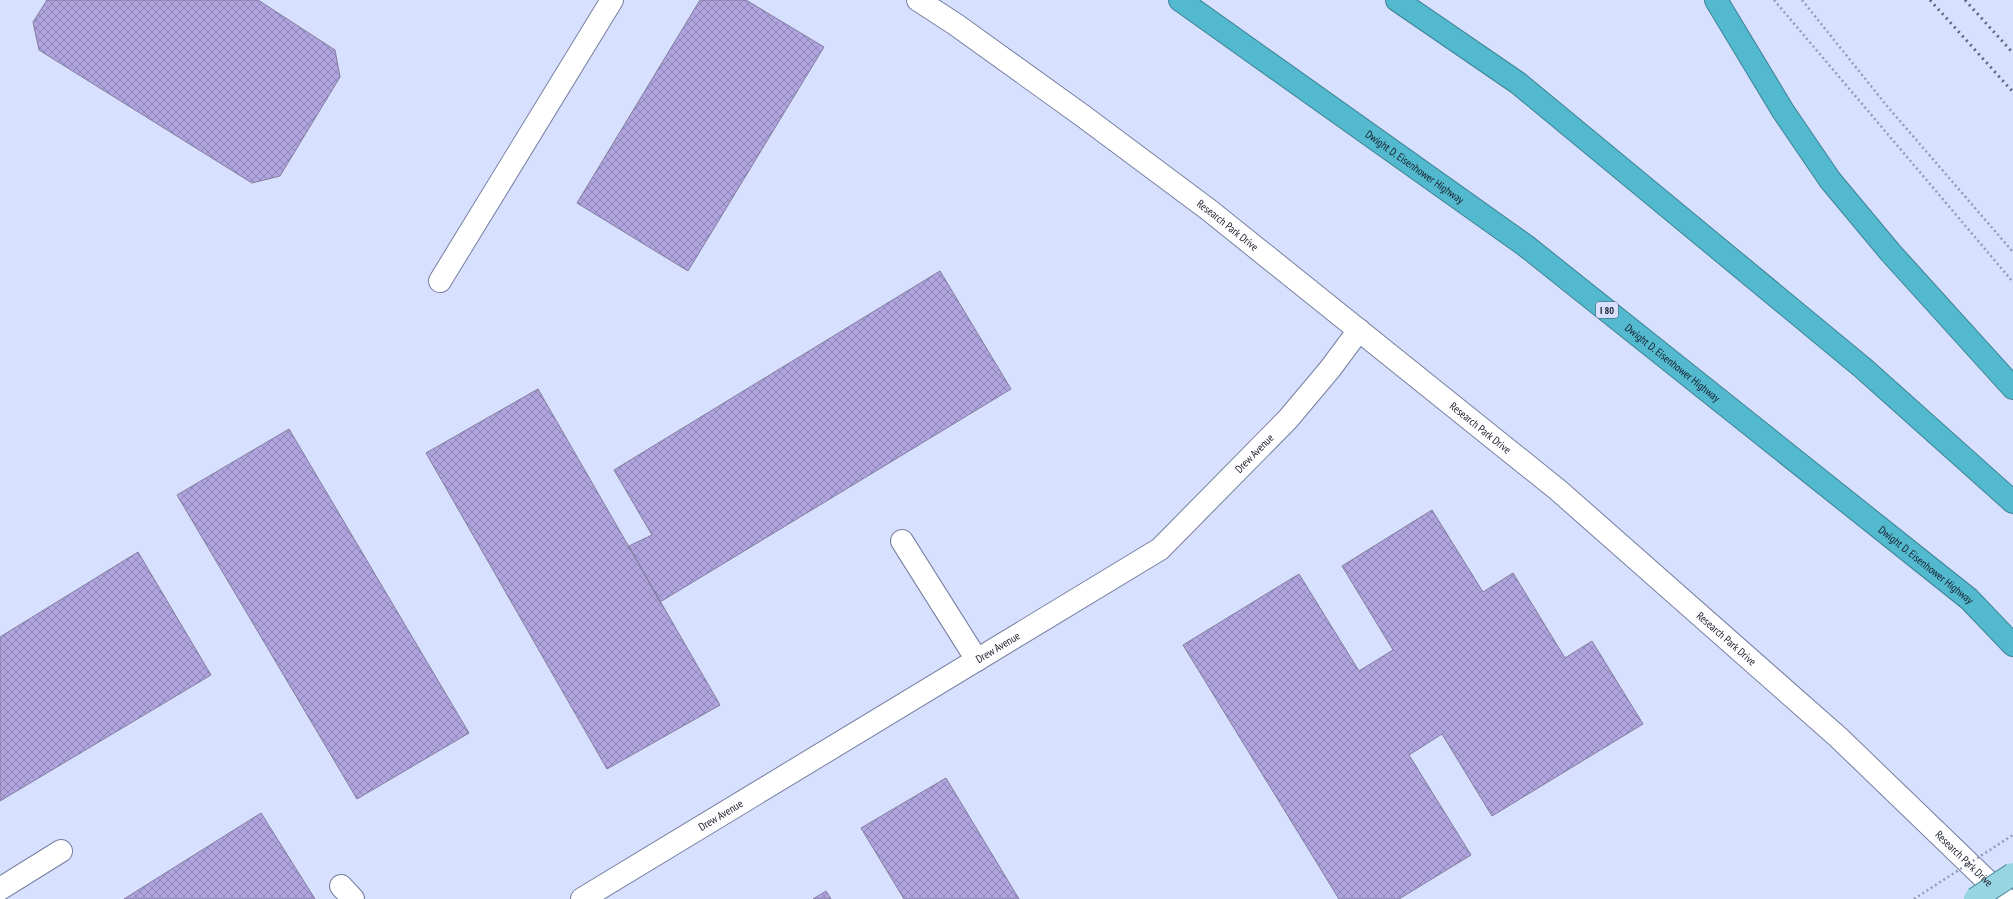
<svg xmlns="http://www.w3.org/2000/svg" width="2013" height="899" font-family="'PT Sans Narrow',sans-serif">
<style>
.building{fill:url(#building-cross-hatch);stroke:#827c9e}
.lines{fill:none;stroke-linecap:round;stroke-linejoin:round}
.minor-casing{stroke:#767fa1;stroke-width:24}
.highway-casing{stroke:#3e8294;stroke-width:24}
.path{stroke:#949bb3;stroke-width:2.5;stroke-dasharray:2 3;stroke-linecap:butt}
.minor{stroke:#fff;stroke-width:22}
.highway{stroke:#53b9ce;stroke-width:22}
.rail{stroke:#61677b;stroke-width:3;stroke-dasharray:2 4;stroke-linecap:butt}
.major-bridge-casing{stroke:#3e8294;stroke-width:24;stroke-linecap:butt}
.path-bridge{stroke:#949bb3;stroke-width:2.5;stroke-dasharray:2 3;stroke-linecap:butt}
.major-bridge{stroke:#98d5e2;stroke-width:22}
.labels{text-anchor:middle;stroke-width:3.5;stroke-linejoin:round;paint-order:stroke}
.shield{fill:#d7e0fe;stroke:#515769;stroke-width:1}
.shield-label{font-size:10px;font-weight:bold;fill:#181c29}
.street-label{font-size:11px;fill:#181c29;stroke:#d7e0fe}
</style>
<defs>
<pattern id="building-cross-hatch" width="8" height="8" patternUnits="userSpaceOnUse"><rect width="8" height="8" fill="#b0a4df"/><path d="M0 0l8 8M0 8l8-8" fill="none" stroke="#8e85b5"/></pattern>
</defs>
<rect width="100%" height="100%" fill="#d7e0fe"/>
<!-- building -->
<path class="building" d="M47 0H258L335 50 340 77 280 176 252 183 39 50 33 22Z
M700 0H746L824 47 688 271 577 203Z
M940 271 1011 389 660 602 629 546 652 535 614 470Z
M538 389 720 705 607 769 426 453Z
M289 429 469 733 357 799 177 495Z
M1432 510 1483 592 1513 573 1565 658 1592 641 1643 724 1492 816 1442 734 1409 755 1471 855 1399 899H1339L1183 645 1299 574 1359 671 1393 650 1342 566Z
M138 552 211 675 0 801V637Z
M946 778 1019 899H904L861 828Z
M261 813 315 899H124Z
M826 891 831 899H813Z"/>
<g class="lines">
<defs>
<g id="minor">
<path id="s1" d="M918 0 955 24 1083 116 1209 210 1558 490 1838 737 2006 899"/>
<path d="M440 281 612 0"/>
<path d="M902 541 977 660"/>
<path d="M341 886 353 899"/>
<path d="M0 889 61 851"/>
<path id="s2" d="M582 899 1160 549 1288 419 1330 369 1359 330"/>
</g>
<g id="highway">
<path id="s3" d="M1180 0 1526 246 1969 599 2013 645"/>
<path d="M1397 0 1518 83 1863 368 2013 502"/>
<path d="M1716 0 1783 111 1830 180 1890 252 2013 388"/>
</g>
</defs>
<!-- minor casing -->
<use href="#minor" class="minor-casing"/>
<!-- highway casing -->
<use href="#highway" class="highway-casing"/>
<!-- path -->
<path class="path" d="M1774 0 2013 282
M1802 0 1887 106 2013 252"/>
<!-- minor -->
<use href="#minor" class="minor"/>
<!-- highway -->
<use href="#highway" class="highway"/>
<!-- rail -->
<path class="rail" d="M1930 0 2013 92
M1965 0 2013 53"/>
<defs>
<path id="major-bridge" d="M1975 899 2013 874"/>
</defs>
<!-- major-bridge casing -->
<use href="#major-bridge" class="major-bridge-casing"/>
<!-- path-bridge -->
<path class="path-bridge" d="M1914 899 2013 835"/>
<!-- major-bridge -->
<use href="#major-bridge" class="major-bridge"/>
</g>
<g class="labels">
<!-- shield labels -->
<rect class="shield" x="1596" y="302" width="22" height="16" rx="3"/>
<g class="shield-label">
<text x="1607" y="314">I 80</text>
</g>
<!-- street labels -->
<g class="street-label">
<text dy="4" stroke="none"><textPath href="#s3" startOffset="288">Dwight D. Eisenhower Highway</textPath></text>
<text dy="4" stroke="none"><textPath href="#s1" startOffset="383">Research Park Drive</textPath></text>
<text dy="4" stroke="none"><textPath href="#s3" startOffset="612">Dwight D. Eisenhower Highway</textPath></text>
<text dy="4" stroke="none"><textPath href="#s1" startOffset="707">Research Park Drive</textPath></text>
<text dy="4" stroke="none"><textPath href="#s2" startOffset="810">Drew Avenue</textPath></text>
<text dy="4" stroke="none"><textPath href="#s3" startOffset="936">Dwight D. Eisenhower Highway</textPath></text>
<text dy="4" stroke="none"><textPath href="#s1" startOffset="1031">Research Park Drive</textPath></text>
<text dy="4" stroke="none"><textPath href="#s2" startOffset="486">Drew Avenue</textPath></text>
<text dy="4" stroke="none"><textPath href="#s2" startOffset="162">Drew Avenue</textPath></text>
<text dy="4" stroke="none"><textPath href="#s1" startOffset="1355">Research Park Drive</textPath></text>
</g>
</g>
</svg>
